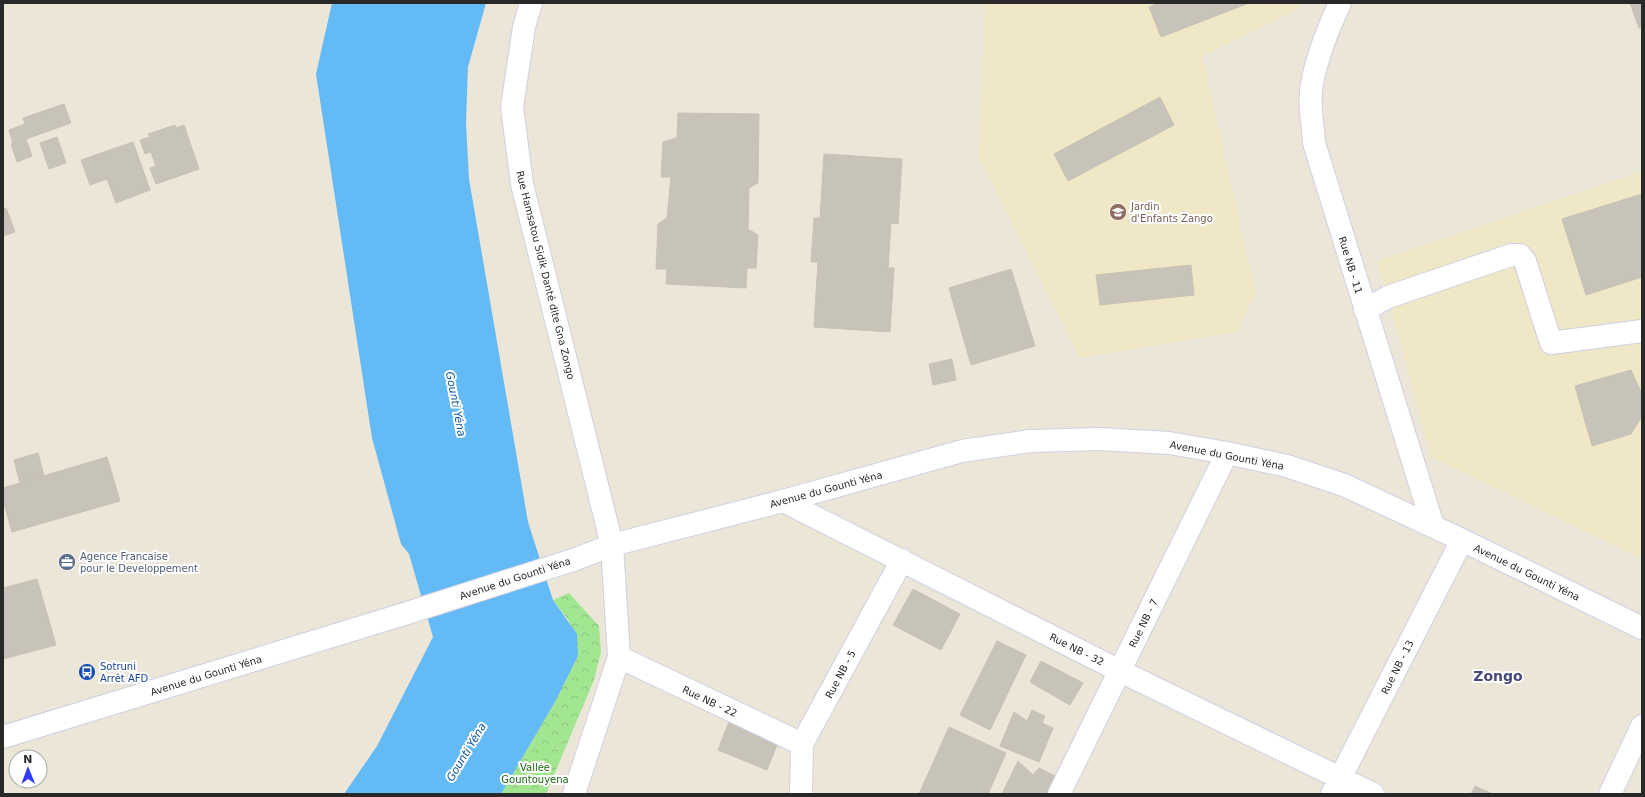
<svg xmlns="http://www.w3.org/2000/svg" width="1645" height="797" font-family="'DejaVu Sans',sans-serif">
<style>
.education{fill:#efe7c6}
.forest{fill:url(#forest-crowns)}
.water{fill:#64baf5}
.building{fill:#c7c3b8;stroke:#c7c2b2}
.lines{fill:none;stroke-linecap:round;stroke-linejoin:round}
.minor-casing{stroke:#cecfe2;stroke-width:24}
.minor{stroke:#fff;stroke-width:22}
.labels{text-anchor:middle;stroke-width:4;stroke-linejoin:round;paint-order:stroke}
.education-label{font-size:10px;fill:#785e54;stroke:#fff;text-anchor:start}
.street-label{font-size:10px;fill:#282828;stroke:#fff}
.service-label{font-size:10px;fill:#4e5e75;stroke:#fff;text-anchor:start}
.transit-label{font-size:10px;fill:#164399;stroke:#fff;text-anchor:start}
.park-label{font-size:10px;fill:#1b6815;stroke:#fff}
.water-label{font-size:11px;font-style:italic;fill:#06549e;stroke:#fff}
.district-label{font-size:14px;font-weight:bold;fill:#46487b;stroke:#fff}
</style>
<defs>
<pattern id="forest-crowns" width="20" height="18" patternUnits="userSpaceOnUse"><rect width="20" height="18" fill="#a2e691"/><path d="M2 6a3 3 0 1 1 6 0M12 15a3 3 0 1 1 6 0" fill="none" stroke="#8cc57d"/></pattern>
</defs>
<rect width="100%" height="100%" fill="#ece6d8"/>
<!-- education -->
<path class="education" d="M985 3H1301L1298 9 1202 56 1255 293 1237 332 1080 358 979 157Z
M1642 171V559L1431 457 1388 297 1377 261Z"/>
<!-- forest -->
<path class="forest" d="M569 593 599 626 601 652 594 680 546 794H501L555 702 578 656 569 621 553 600Z"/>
<!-- water -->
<path class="water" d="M332 3H486L468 67 466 123 469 179 528 522 553 600 577 634 578 656 555 702 501 794H344L377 746 433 637 409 554 401 544 372 438 316 74Z"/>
<!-- building -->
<path class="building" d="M1158 3H1249L1161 37 1149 7Z
M1630 3H1642V27L1639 28Z
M1160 97 1174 125 1068 181 1054 154Z
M64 104 71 123 26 139 32 156 17 162 11 144 13 143 9 130 25 124 23 118Z
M678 113 759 114 758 183 749 188 748 229 758 235 756 268H747L746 288 666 284 667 269H656L658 224 667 218 671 177H661L663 142 677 138Z
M175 125 176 128 184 125 199 169 156 184 150 168 156 166 151 152 145 154 140 140 150 137 148 134Z
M57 137 66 163 49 169 40 143Z
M133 142 150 190 116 203 107 179 90 185 81 160Z
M824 154 902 159 898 224 891 223 888 268H894L890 332 814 327 818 262H811L814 218H820Z
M1642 194V277L1586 295 1562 219Z
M6 208 15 232 3 236V209Z
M1191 265 1194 295 1100 305 1096 275Z
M1011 269 1035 346 971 365 949 288Z
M952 359 956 380 933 385 929 364Z
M1631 370 1642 394V416L1631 434 1592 446 1575 386Z
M38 453 44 476 20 483 14 460Z
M107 457 120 501 12 532 3 500V488Z
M37 579 56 645 3 659V588Z
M913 589 960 614 941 650 893 625Z
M997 641 1026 655 990 730 960 715Z
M1041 661 1083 683 1070 705 1030 682Z
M1032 710 1045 716 1042 723 1053 728 1039 762 1000 746 1014 712 1027 721Z
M730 719 779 740 767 770 718 750Z
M949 727 1006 753 988 794H919Z
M1018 761 1033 775 1039 768 1055 776 1046 794H1002Z
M1475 786 1493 794H1471Z"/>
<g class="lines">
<defs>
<path id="minor" d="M531 3 524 27 512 107 522 184 612 545 619 657 574 794
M1340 3C1328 29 1317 56 1312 84 1308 102 1313 124 1314 143L1433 526
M1365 310 1388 297 1511 255H1520L1525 261 1551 343 1642 331
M783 501 1120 671 1373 794
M619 657 802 744
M3 737 401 615 576 559 612 545 783 501 962 451 1030 441 1100 439 1169 443 1227 453 1287 466 1344 485 1462 540 1642 628
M801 794 802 744 902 560
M1059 794 1227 453
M1332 794 1462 540
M1610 794 1642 726"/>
</defs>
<!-- minor casing -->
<use href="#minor" class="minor-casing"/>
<!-- minor -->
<use href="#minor" class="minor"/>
</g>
<!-- icons -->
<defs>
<symbol id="school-disc" viewBox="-11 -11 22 22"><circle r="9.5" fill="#8d6e63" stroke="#fff"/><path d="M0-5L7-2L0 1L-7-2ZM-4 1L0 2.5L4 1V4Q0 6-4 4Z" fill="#fff"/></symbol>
<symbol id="office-disc" viewBox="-11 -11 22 22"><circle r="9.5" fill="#5c6f8a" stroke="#fff"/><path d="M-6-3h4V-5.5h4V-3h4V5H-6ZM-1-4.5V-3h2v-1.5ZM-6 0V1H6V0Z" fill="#fff"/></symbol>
<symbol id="bus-disc" viewBox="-11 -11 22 22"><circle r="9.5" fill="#1a4fb4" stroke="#fff"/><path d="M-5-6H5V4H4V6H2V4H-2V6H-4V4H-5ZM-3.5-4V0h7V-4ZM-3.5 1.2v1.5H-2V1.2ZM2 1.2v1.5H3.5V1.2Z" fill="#fff"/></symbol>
</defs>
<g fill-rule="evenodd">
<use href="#school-disc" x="1108" y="202" width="20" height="20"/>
<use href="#office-disc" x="57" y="552" width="20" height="20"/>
<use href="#bus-disc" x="77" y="662" width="20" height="20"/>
</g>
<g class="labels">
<!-- education labels -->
<g class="education-label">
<text x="1131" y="210">Jardin<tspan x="1131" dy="12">d'Enfants Zango</tspan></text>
</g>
<!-- street labels -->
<g class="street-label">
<text transform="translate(1351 265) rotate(73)" y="4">Rue NB - 11</text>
<text transform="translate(546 275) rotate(76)" y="4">Rue Hamsatou Sidik Danté dite Gna Zongo</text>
<text transform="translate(1227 455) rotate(11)" y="4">Avenue du Gounti Yéna</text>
<text transform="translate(826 489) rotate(-15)" y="4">Avenue du Gounti Yéna</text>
<text transform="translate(1527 572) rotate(26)" y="4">Avenue du Gounti Yéna</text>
<text transform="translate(515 578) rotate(-18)" y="4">Avenue du Gounti Yéna</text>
<text transform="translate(1143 623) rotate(-64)" y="4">Rue NB - 7</text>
<text transform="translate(1077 649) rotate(27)" y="4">Rue NB - 32</text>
<text transform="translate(1397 667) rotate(-63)" y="4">Rue NB - 13</text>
<text transform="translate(840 674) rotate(-62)" y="4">Rue NB - 5</text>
<text transform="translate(206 675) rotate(-17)" y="4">Avenue du Gounti Yéna</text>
<text transform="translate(710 701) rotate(25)" y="4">Rue NB - 22</text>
</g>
<!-- service labels -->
<g class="service-label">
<text x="80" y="560">Agence Francaise<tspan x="80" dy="12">pour le Developpement</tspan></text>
</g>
<!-- transit labels -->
<g class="transit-label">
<text x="100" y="670">Sotruni<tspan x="100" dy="12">Arrêt AFD</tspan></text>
</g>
<!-- park labels -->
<g class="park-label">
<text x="535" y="771">Vallée<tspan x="535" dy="12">Gountouyena</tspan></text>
</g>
<!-- water labels -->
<g class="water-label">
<text transform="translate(456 404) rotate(79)" y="4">Gounti Yéna</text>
<text transform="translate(466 752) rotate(-59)" y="4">Gounti Yéna</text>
</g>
<!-- district labels -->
<g class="district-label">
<text x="1498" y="681">Zongo</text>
</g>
</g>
<!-- border -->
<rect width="1645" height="797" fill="none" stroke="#282828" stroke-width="8"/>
<!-- north arrow -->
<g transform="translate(28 769) rotate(359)"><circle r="19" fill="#ffffff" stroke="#a9a9a9"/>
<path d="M0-3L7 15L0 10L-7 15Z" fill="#323cff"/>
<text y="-6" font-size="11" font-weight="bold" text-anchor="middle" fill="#282828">N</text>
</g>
</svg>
